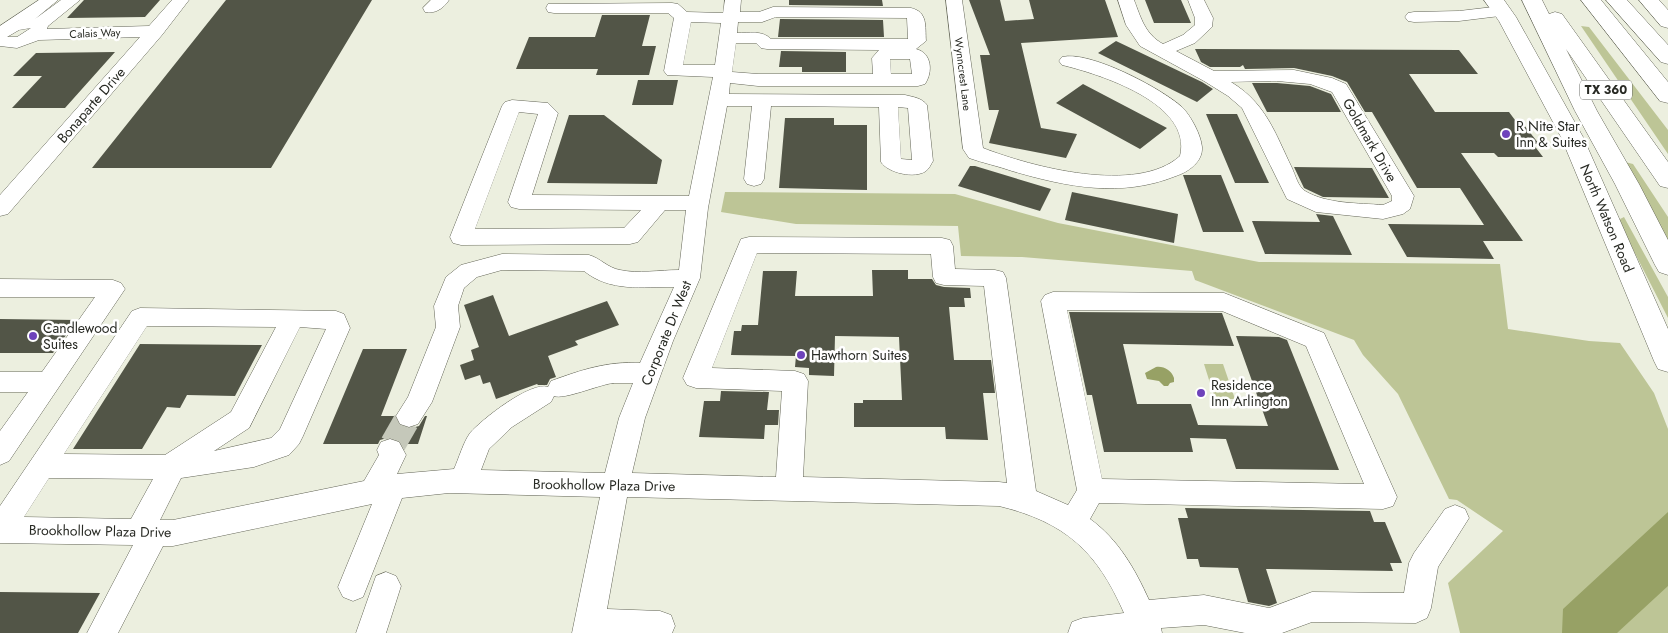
<svg xmlns="http://www.w3.org/2000/svg" width="1668" height="633" font-family="Jost,sans-serif">
<style>
.green{fill:#bdc596}
.water{fill:#97a165}
.building{fill:#525547}
.lines{fill:none;stroke-linecap:round;stroke-linejoin:round}
.minor-tunnel{stroke:#c5c8ba;stroke-width:26;stroke-dasharray:26 13;stroke-linecap:butt}
.minor-casing{stroke:#646658;stroke-width:1}
.major-casing{stroke:#646658;stroke-width:1}
.highway-casing{stroke:#646658;stroke-width:1}
.minor{fill:#fff;fill-rule:evenodd}
.major{fill:#fff;fill-rule:evenodd}
.highway{fill:#fff;fill-rule:evenodd}
.poi-dot{fill:#6e43bb;stroke:#fff;stroke-width:2}
.labels{text-anchor:middle;stroke-width:5;stroke-linejoin:round;paint-order:stroke}
.far-street-label{font-size:11px;fill:#282a24;stroke:#fff}
.shield{fill:#fff;stroke:#686a66;stroke-width:1}
.shield-label{font-size:12px;font-weight:bold;fill:#282a24}
.street-label{font-size:14px;fill:#282a24;stroke:#fff}
.poi-label{font-size:14px;fill:#282a24;stroke:#fff;text-anchor:start}
</style>
<rect width="100%" height="100%" fill="#ecefdf"/>
<!-- green -->
<path class="green" d="M1581 26 1589 27 1668 130V154Z
M1625 162 1633 164 1668 217V242Z
M725 192 955 194 1058 223 1259 262 1500 264 1508 329 1589 341 1620 343 1654 393 1668 429V633H1460L1448 583 1503 531 1457 500 1449 499 1398 394 1363 355 1354 340 1195 280 1192 271 1022 257 961 256 958 226 796 224 721 212Z
M1624 217 1668 297V318L1618 220Z
M1204 364H1223L1235 399H1215Z"/>
<!-- water -->
<path class="water" d="M1156 367C1164 366 1171 370 1174 378V382L1170 383 1168 386H1164L1159 381 1147 379 1145 373Z
M1668 512V586L1617 633H1562L1563 609Z"/>
<!-- building -->
<path class="building" d="M84 0H160L145 17 67 18Z
M226 0H372L271 168H92Z
M789 0H882L883 6 789 5Z
M969 0H1000L1005 21 1034 19 1029 0H1105L1118 37 1021 43 1041 128 1077 134 1066 158 989 143 999 110H989L980 55H990Z
M1145 0H1181L1191 23H1154Z
M602 15H650L642 46H656L649 75H596L598 69H516L529 37H595Z
M780 19 883 20 884 37H778Z
M1116 41 1202 82 1213 89 1197 102 1098 53Z
M1195 49 1459 50 1478 74H1409L1435 112H1509L1518 124 1524 125 1539 144H1533L1543 157H1498L1494 153H1461L1523 241H1483L1494 259 1407 257 1388 224 1484 225 1460 188H1417L1372 112H1365L1347 82 1332 76 1294 68 1245 69 1243 65 1240 67H1210L1201 62Z
M781 51 846 52V72H802V67H779Z
M115 52 65 108H12L42 76H13L36 53Z
M638 80H678L673 105H632Z
M1252 83H1277L1310 86 1331 94 1341 112H1267Z
M1083 84 1167 128 1140 149 1056 103Z
M1206 114H1237L1269 183H1235Z
M569 115H604L662 160 657 184 547 183Z
M785 118H834V125H867V190L779 188Z
M970 166H975L1051 189 1040 211 958 186Z
M1294 167 1372 168 1389 198 1323 197 1304 188Z
M1183 175H1221L1244 232H1203Z
M1072 192 1178 214 1174 243 1065 220Z
M1316 214 1333 216 1352 255 1265 254 1252 221 1320 222Z
M872 270H908V279H932L936 285 944 287 970 288 971 298H964L965 307H949L954 360H991L995 393H983L988 440 946 439 945 427H854V403H863V400H902L899 337 835 336 834 376 809 375V368L795 367 796 356 731 355 734 331H741L742 325H758L763 271H797L795 296H873Z
M493 295 509 336 607 301 619 325 575 341 578 345 548 356 556 377 550 379 547 385H538L537 384 496 399 490 382 483 384 480 375 465 380 460 365 474 360 471 350 479 347 464 305Z
M1069 312 1222 313 1234 346 1123 344 1137 404H1191L1198 425 1268 426 1236 336 1279 337 1287 340 1339 470 1236 469 1226 439 1190 438 1193 452H1104L1092 395H1087Z
M0 319 77 320 53 353H0Z
M140 344 262 345 235 396 187 395 180 408 167 407 142 449H73Z
M363 349H407L381 416H394L398 425 408 429 419 426 425 416H427L418 444H402L400 440 391 437 380 440 378 444H323Z
M721 391 769 392 767 410H779L778 425H765L764 439 699 437 704 401H720Z
M1185 508 1370 511 1374 522H1385L1402 563H1390L1393 571 1266 569 1277 603 1269 606 1248 602 1238 568 1200 567 1198 559H1187L1178 518H1188Z
M0 592 100 593 78 633H0Z"/>
<g class="lines">
<!-- minor-tunnel -->
<path class="minor-tunnel" d="M393 444 409 416"/>
<defs>
<path id="minor" d="M39 0H58L35 19 61 0H80L48 26 47 29 149 26 172 0H189L162 35 8 214 0 216V195L140 37 39 40 17 48 0 46V26ZM31 28 17 37H7L19 30Z
M431 0H449C443 9 435 14 425 12L423 8Z
M725 0H741L740 12H759L773 7 911 8C928 12 925 26 926 41L916 49C932 53 933 72 925 84L918 86H758L730 83 729 94 905 95C913 97 922 98 927 105L933 161C931 164 929 169 926 171 915 179 888 173 881 162L879 107 771 106 764 179 761 184 754 186 747 184 744 179 752 106H727L708 208 700 278 673 341 645 418 632 473 776 477 782 391 696 388 687 385 683 378 741 239 749 237 942 238 950 240 953 246 955 269 995 270 1003 272 1006 278 1036 491 1068 505 1077 490 1041 301 1045 295 1053 292 1224 293 1324 333 1397 497 1393 506 1383 509 1099 503 1090 519C1118 539 1135 569 1149 600L1204 595 1269 608 1312 592 1404 593 1409 563 1414 553 1445 509 1455 505 1465 509 1469 518 1438 567 1431 608 1427 618 1416 623 1312 622 1282 633H1245L1204 625 1161 628 1162 633H1068L1072 622 1083 618 1124 613C1097 551 1065 522 999 506L627 497 607 609 660 611 671 615 675 626 672 633H572L600 497 449 493 402 498 363 597 353 601 343 597 338 587 372 504 173 546H163L118 633H87L133 545 0 543V506L132 311 140 308 336 311 344 314 350 328 303 436 299 444 289 455 280 458 254 467 181 478 160 520H173L364 481 379 455 377 450 381 442 390 439 399 442 406 455 397 474 454 469C459 458 463 443 470 433 482 419 531 381 548 387L551 381C581 370 608 361 640 363L674 287C642 287 610 292 584 271L502 270 477 277 464 288 458 306 460 327 432 402 418 424 409 427 400 424 396 416 408 397 436 327 434 306 446 277 461 265 502 254 589 255C600 258 608 268 620 270 638 274 660 270 679 270L686 210H665L638 242 630 244 461 245 453 243 450 237 502 106 505 102 512 100 548 103 558 113 532 195 689 196 713 77 667 75 664 71 674 18 668 13H554L548 12 546 8 548 4 672 3 678 4 687 12 723 13ZM776 17 907 18 908 39H771C762 30 749 33 737 33L738 22H762ZM691 22 721 23 715 65H683ZM736 43H756L761 48 767 49 879 50 872 58 873 74H758L732 72ZM890 59H910L912 74H891ZM898 107 908 108 912 160 901 159ZM519 112 538 114 508 202 511 207 519 209 641 210 624 228 475 229ZM757 253 931 254 933 277 936 283 944 285 984 286 1007 483 999 482 803 477 808 381 804 374 795 371 712 368ZM1067 310 1222 311 1306 346 1364 484 1102 479ZM147 326 276 327 231 412 165 455 64 454ZM300 327 326 329 280 429 271 438 214 451 249 428ZM613 383H633L619 418 605 473 481 470 489 449 512 427 551 402 554 396C564 400 598 385 613 383ZM49 478 153 479 131 519 24 517Z
M946 0H962L983 148C1032 167 1137 195 1180 156 1193 103 1099 74 1062 65L1059 61 1062 57C1089 50 1161 88 1182 107 1191 116 1201 135 1202 147 1203 162 1188 172 1176 176 1121 198 1067 187 1012 171 998 166 983 163 969 158L963 149Z
M1118 0H1134C1141 18 1145 34 1163 44L1183 35 1195 25V18L1188 0H1204L1213 18 1212 27 1195 43 1176 51 1214 71 1294 70 1332 78 1346 84 1414 196 1410 209 1403 214 1383 219 1316 212 1287 199 1242 108 1228 96 1204 81 1140 46 1126 25ZM1277 81 1310 84 1332 92 1392 196V201L1383 205C1358 203 1327 204 1305 191 1298 187 1295 174 1292 168 1275 133 1266 103 1231 82Z
M1502 6 1508 7 1511 11 1508 15 1459 21 1414 22 1408 21 1405 17 1408 13 1414 12 1459 11Z
M0 279 113 280 121 283 125 289 9 461 0 465V431L28 392H0V372H42L95 297H0Z
M386 572 396 576 401 586 386 633H356L376 576Z"/>
<path id="major" d="M1484 0H1504L1516 17 1583 137 1668 329V372L1658 369 1654 361 1561 137 1499 21Z
M1639 0H1659L1668 10V28L1661 26Z"/>
<path id="highway" d="M1522 0H1542L1549 14 1555 12 1562 14 1668 162V188L1660 186 1566 49 1597 111 1639 184 1668 240V275L1659 272 1655 265 1615 184 1575 111Z
M1581 0H1601L1668 82V103L1660 101Z
M1606 0H1627L1668 45V64L1661 62Z"/>
</defs>
<!-- minor casing -->
<use href="#minor" class="minor-casing"/>
<!-- major casing -->
<use href="#major" class="major-casing"/>
<!-- highway casing -->
<use href="#highway" class="highway-casing"/>
<!-- minor -->
<use href="#minor" class="minor"/>
<!-- major -->
<use href="#major" class="major"/>
<!-- highway -->
<use href="#highway" class="highway"/>
</g>
<!-- markers -->
<g class="poi-dot">
<circle cx="1506" cy="134" r="5"/>
<circle cx="33" cy="336" r="5"/>
<circle cx="801" cy="355" r="5"/>
<circle cx="1201" cy="393" r="5"/>
</g>
<g class="labels">
<!-- far-street labels -->
<g class="far-street-label">
<text transform="translate(95 33) rotate(-2)" y="4">Calais Way</text>
<text transform="translate(963 74) rotate(83)" y="4">Wynncrest Lane</text>
</g>
<!-- shield labels -->
<rect class="shield" x="1580" y="80.5" width="52" height="19" rx="4"/>
<g class="shield-label">
<text x="1606" y="94">TX 360</text>
</g>
<!-- street labels -->
<g class="street-label">
<text transform="translate(91 105) rotate(-49)" y="5">Bonaparte Drive</text>
<text transform="translate(1370 140) rotate(60)" y="5">Goldmark Drive</text>
<text transform="translate(1607 218) rotate(67)" y="5">North Watson Road</text>
<text transform="translate(666 333) rotate(-68)" y="5">Corporate Dr West</text>
<text transform="translate(604 485) rotate(1)" y="5">Brookhollow Plaza Drive</text>
<text transform="translate(100 531) rotate(1)" y="5">Brookhollow Plaza Drive</text>
</g>
<!-- poi labels -->
<g class="poi-label">
<text x="1516" y="131">R Nite Star<tspan x="1516" dy="16">Inn &amp; Suites</tspan></text>
<text x="43" y="333">Candlewood<tspan x="43" dy="16">Suites</tspan></text>
<text x="811" y="360">Hawthorn Suites</text>
<text x="1211" y="390">Residence<tspan x="1211" dy="16">Inn Arlington</tspan></text>
</g>
</g>
</svg>
